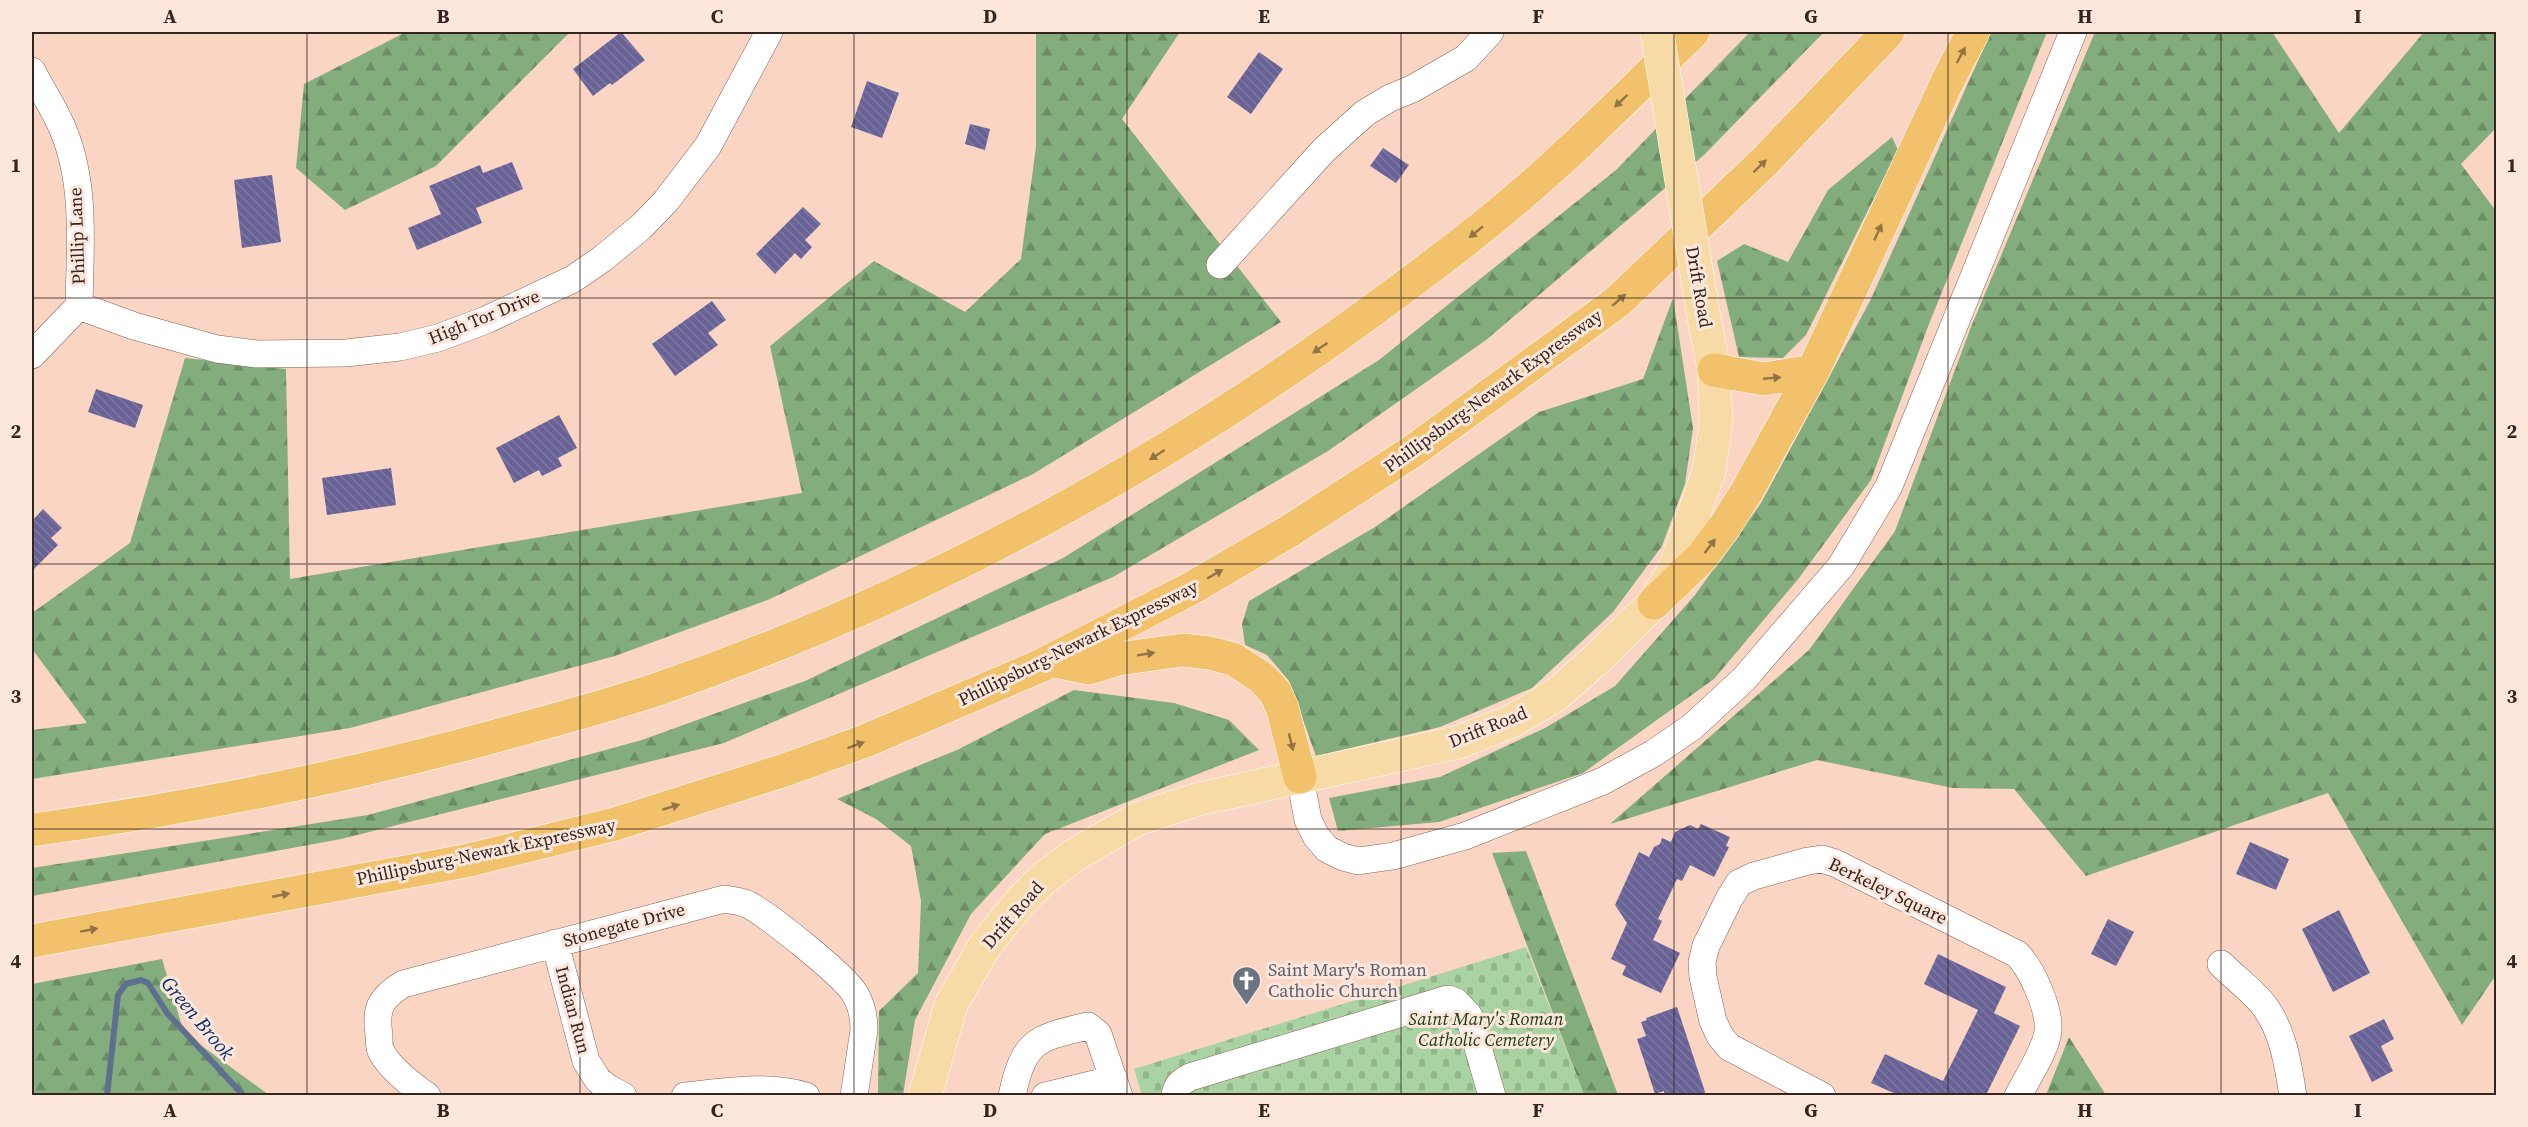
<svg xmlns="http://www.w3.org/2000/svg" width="2528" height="1127" font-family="'Source Serif 4',serif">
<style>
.forest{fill:url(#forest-firs)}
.cemetery{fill:url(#cemetery-stones)}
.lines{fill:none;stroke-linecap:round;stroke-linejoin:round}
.stream{stroke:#5e6f90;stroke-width:6}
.building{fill:url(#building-back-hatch)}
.minor-casing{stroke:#836354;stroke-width:28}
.major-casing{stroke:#fff;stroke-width:34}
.highway-casing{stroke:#fff;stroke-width:34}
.minor{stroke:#fff;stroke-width:27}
.major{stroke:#f7daa6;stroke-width:33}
.highway{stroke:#f2c16b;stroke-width:33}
.major-bridge-casing{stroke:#fff;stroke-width:34;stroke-linecap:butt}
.major-bridge{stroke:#f7daa6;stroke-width:33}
.oneway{fill:#927345}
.grid{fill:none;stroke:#33251f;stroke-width:1.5;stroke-opacity:0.55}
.labels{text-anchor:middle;stroke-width:6;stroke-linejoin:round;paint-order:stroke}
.street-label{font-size:18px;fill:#33251f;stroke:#fde6dc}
.worship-label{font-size:18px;fill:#5b616d;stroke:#fde6dc;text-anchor:start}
.park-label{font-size:18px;font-style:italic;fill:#143e0d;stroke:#fde6dc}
.water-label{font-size:20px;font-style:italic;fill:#072f6b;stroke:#fde6dc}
.neatline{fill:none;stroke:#33251f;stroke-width:2}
.grid-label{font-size:20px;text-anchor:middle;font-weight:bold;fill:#33251f}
</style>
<defs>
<pattern id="forest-firs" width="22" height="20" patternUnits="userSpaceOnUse" patternTransform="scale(1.5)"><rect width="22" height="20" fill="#83ad7c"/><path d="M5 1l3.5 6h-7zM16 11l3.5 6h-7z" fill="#6c8d65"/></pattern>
<pattern id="cemetery-stones" width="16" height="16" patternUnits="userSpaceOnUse" patternTransform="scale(1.5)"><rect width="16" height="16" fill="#aad3a3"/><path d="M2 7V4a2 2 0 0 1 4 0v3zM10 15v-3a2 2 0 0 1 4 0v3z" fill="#93b58c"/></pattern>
<pattern id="building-back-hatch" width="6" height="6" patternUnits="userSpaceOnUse" patternTransform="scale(1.5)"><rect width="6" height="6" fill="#686297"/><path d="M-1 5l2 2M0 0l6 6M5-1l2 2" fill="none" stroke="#7e79a0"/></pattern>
</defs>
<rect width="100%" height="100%" fill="#fbd5c4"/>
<!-- forest -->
<path class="forest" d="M406 32H570L436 166 345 210 296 168 304 84Z
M1036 32H1180L1122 119 1281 322 1033 474 770 599 615 656 350 728 32 779V730L87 723 32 649V613L130 543 185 358 286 369 290 579 802 493 770 346 874 261 965 312 1021 259 1036 147Z
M1750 32H1824L1704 155 1486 340 1328 451 1113 577 724 743 341 839 32 896V868L368 815 642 740 805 681 1063 558 1379 360 1616 170Z
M1991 32H2047L1929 324 1871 480 1799 578 1714 679 1583 773 1439 822 1338 831 1329 798 1440 777 1545 728 1615 686 1695 595 1761 503 1870 301Z
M2095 32H2272L2339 133 2424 32H2496V128L2461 164 2496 211V975L2462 1025 2328 793 2086 876 2014 789 1953 788 1817 760 1610 824 1809 650 1895 531 1971 327Z
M1892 137 1898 150 1806 335 1783 358 1739 357 1717 261 1744 244 1788 262 1828 190Z
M1673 298 1693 428 1685 484 1662 546 1613 612 1532 688 1440 727 1316 756 1289 681 1267 655 1245 645 1242 624 1249 601 1375 527 1539 412 1643 379Z
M1074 690 1174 703 1229 720 1259 750 1045 834 971 914 915 1020 903 1095H878L879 1011 918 973 921 901 911 846 876 819 837 799 957 750Z
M1526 851 1618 1095H1584L1492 853Z
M162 959 184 1033 269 1095H32V984Z
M2069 1037 2106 1095H2046Z"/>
<!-- cemetery -->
<path class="cemetery" d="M1526 947 1584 1095H1142L1134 1069Z"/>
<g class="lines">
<!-- stream -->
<path class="stream" d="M107 1096 118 995 126 984 141 980 148 983 167 1013 244 1096"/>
</g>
<!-- building -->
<path class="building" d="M621 32 645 60 612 85 610 83 593 96 573 69Z
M1259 52 1283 69 1251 114 1227 97Z
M867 81 899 93 882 138 851 127Z
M970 124 990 129 985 150 965 144Z
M1383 148 1409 165 1396 183 1370 166Z
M512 162 523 189 476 208 482 223 417 250 408 228 441 214 429 186 480 165 483 173Z
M272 175 281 242 242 248 234 180Z
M803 207 821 224 805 240 812 247 801 259 795 253 775 274 756 254Z
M712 301 726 320 708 333 718 345 675 376 652 344Z
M96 389 143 405 135 428 88 412Z
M559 415 577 448 558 458 562 466 542 476 539 470 514 483 496 448Z
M391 468 396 505 327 515 322 478Z
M43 509 62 528 51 538 58 545 32 571V521Z
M1701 824 1730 837 1726 846 1729 847 1714 877 1690 865 1682 881 1677 879 1658 919 1662 921 1653 940 1680 953 1661 993 1622 975 1626 966 1611 959 1627 923 1615 905 1639 852 1649 857 1654 847 1660 844 1662 838 1671 842 1675 832 1690 825 1698 829Z
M2250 842 2289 859 2276 890 2236 874Z
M2339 910 2370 973 2333 992 2302 929Z
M2108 919 2134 932 2116 966 2091 954Z
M1938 954 2006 987 1994 1013 2020 1026 1986 1095H1898L1871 1083 1885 1054 1943 1081 1978 1010 1924 984Z
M1677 1007 1706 1095H1665L1664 1091 1655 1094 1637 1039 1646 1036 1641 1022 1647 1020 1646 1018Z
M2384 1019 2394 1039 2381 1046 2393 1071 2372 1082 2349 1036Z"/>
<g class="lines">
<defs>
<path id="minor" d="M32 71C42 91 56 111 64 132 86 186 80 249 79 306L32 355
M1220 265 1324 150 1365 113 1390 98 1412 89 1466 58 1490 32
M79 306 134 326 217 349 257 354 346 353 400 347 438 338 486 320 573 279 602 259 641 227 666 201 708 146 769 32
M1300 777 1308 820 1316 836 1327 849 1343 857 1358 861 1393 856 1465 836 1603 781 1654 753 1692 727 1744 679 1841 566 1889 486 2073 32
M555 943 586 1061 598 1080 608 1088 623 1096
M2221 964C2234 977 2250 989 2262 1003 2283 1029 2288 1064 2293 1096
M427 1096C413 1086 390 1068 382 1053 379 1049 379 1040 379 1035 375 1009 380 998 403 984L724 899C731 900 740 901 747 904 767 914 844 975 855 994 861 1004 864 1018 864 1030L854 1096
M685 1096C725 1092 768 1084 806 1096
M1012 1096C1024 1040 1036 1038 1088 1026L1098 1034 1119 1096
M1045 1096 1114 1079
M1175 1096C1176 1085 1181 1082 1190 1077L1448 999 1456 1002 1469 1016 1492 1096
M1822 1096 1729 1047 1720 1036 1713 1021 1703 977 1702 962 1706 946 1729 899 1739 883 1754 876 1808 861 1822 859 1835 863 2017 954C2032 969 2050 1010 2048 1031 2046 1050 2027 1078 2018 1096"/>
<path id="major" d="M925 1096 951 1005 984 947 1020 902 1043 879 1076 854 1137 819 1199 799 1459 742 1512 721 1556 695 1599 657 1654 603 1675 568 1709 471 1716 421 1714 370 1704 317"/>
<path id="highway" d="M1714 370 1764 379 1813 371 1950 76 1973 32
M1654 603 1702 557 1725 526 1747 491 1813 371
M1051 660 1089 668 1118 659 1183 650 1209 653 1233 659 1262 678 1275 692 1282 707 1300 777
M32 830C191 808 348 777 503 734 555 720 607 706 658 689 923 598 1171 461 1396 293 1439 261 1482 229 1522 194 1582 143 1637 86 1693 32
M32 941 465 861 615 824 785 770 865 741 1040 666 1190 589 1291 530 1413 451 1617 302 1765 161 1888 32"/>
</defs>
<!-- minor casing -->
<use href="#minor" class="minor-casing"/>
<!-- major casing -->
<use href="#major" class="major-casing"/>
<!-- highway casing -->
<use href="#highway" class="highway-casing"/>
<!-- minor -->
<use href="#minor" class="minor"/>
<!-- major -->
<use href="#major" class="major"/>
<!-- highway -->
<use href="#highway" class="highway"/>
<defs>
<path id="major-bridge" d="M1657 32 1704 317"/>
</defs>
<!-- major-bridge casing -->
<use href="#major-bridge" class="major-bridge-casing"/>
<!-- major-bridge -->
<use href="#major-bridge" class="major-bridge"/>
</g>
<!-- one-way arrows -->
<defs><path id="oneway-solid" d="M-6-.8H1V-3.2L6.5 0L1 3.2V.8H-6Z" transform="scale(1.5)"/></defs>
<g class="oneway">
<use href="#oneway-solid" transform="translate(1961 55) rotate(-62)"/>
<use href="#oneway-solid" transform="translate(1621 101) rotate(136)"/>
<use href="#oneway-solid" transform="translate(1760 166) rotate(-44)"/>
<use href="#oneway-solid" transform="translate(1476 232) rotate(141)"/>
<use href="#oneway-solid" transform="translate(1878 232) rotate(-65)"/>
<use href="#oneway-solid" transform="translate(1619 300) rotate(-41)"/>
<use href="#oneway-solid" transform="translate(1320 348) rotate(146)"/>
<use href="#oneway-solid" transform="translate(1772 378) rotate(-5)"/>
<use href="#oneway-solid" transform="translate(1157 455) rotate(147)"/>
<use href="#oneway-solid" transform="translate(1710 546) rotate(-53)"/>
<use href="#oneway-solid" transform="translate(1215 574) rotate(-30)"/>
<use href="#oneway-solid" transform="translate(1146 654) rotate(-9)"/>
<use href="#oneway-solid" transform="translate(1291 742) rotate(76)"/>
<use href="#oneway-solid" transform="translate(856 745) rotate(-20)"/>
<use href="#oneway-solid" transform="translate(671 807) rotate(-17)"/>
<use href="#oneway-solid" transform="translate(281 895) rotate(-11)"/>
<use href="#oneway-solid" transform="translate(89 930) rotate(-10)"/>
</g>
<!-- grid -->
<path class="grid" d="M307 32V1096M580 32V1096M854 32V1096M1127 32V1096M1401 32V1096M1674 32V1096M1948 32V1096M2221 32V1096M32 298H2496M32 564H2496M32 829H2496"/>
<!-- icons -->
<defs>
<symbol id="church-pin" viewBox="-11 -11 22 30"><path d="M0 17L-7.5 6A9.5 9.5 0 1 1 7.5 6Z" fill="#6b7280" stroke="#fde6dc"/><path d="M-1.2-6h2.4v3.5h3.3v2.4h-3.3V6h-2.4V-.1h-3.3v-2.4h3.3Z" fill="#fff"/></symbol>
</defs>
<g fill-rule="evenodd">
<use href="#church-pin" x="1230" y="964" width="33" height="45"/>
</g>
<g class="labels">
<!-- street labels -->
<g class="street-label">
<text transform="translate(77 236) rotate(-92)" y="6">Phillip Lane</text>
<text transform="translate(1699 287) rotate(80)" y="6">Drift Road</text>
<text transform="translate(484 317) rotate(-22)" y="6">High Tor Drive</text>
<text transform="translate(1493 391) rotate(-36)" y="6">Phillipsburg-Newark Expressway</text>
<text transform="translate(1078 643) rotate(-26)" y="6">Phillipsburg-Newark Expressway</text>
<text transform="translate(1488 727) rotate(-22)" y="6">Drift Road</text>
<text transform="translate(486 852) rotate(-12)" y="6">Phillipsburg-Newark Expressway</text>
<text transform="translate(1888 891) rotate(26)" y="6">Berkeley Square</text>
<text transform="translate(1013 915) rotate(-49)" y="6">Drift Road</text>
<text transform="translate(624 925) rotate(-15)" y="6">Stonegate Drive</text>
<text transform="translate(573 1010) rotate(75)" y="6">Indian Run</text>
</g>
<!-- worship labels -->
<g class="worship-label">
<text x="1268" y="976">Saint Mary's Roman<tspan x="1268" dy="21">Catholic Church</tspan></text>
</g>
<!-- park labels -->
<g class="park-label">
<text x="1486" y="1025">Saint Mary's Roman<tspan x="1486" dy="21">Catholic Cemetery</tspan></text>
</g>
<!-- water labels -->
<g class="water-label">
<text transform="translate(198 1018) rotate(50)" y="7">Green Brook</text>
</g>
</g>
<!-- border -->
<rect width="2528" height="1127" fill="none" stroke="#fde6dc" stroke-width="66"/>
<rect x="33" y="33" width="2462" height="1061" class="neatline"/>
<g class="grid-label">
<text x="170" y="23">A</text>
<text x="443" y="23">B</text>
<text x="717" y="23">C</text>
<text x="990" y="23">D</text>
<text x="1264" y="23">E</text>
<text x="1538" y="23">F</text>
<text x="1811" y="23">G</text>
<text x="2085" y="23">H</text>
<text x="2358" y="23">I</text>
<text x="16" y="172">1</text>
<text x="2512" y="172">1</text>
<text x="16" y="438">2</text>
<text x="2512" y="438">2</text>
<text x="16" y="703">3</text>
<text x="2512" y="703">3</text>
<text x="16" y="968">4</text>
<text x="2512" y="968">4</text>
<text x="170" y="1117">A</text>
<text x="443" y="1117">B</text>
<text x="717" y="1117">C</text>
<text x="990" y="1117">D</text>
<text x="1264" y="1117">E</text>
<text x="1538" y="1117">F</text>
<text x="1811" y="1117">G</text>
<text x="2085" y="1117">H</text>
<text x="2358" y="1117">I</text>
</g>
</svg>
